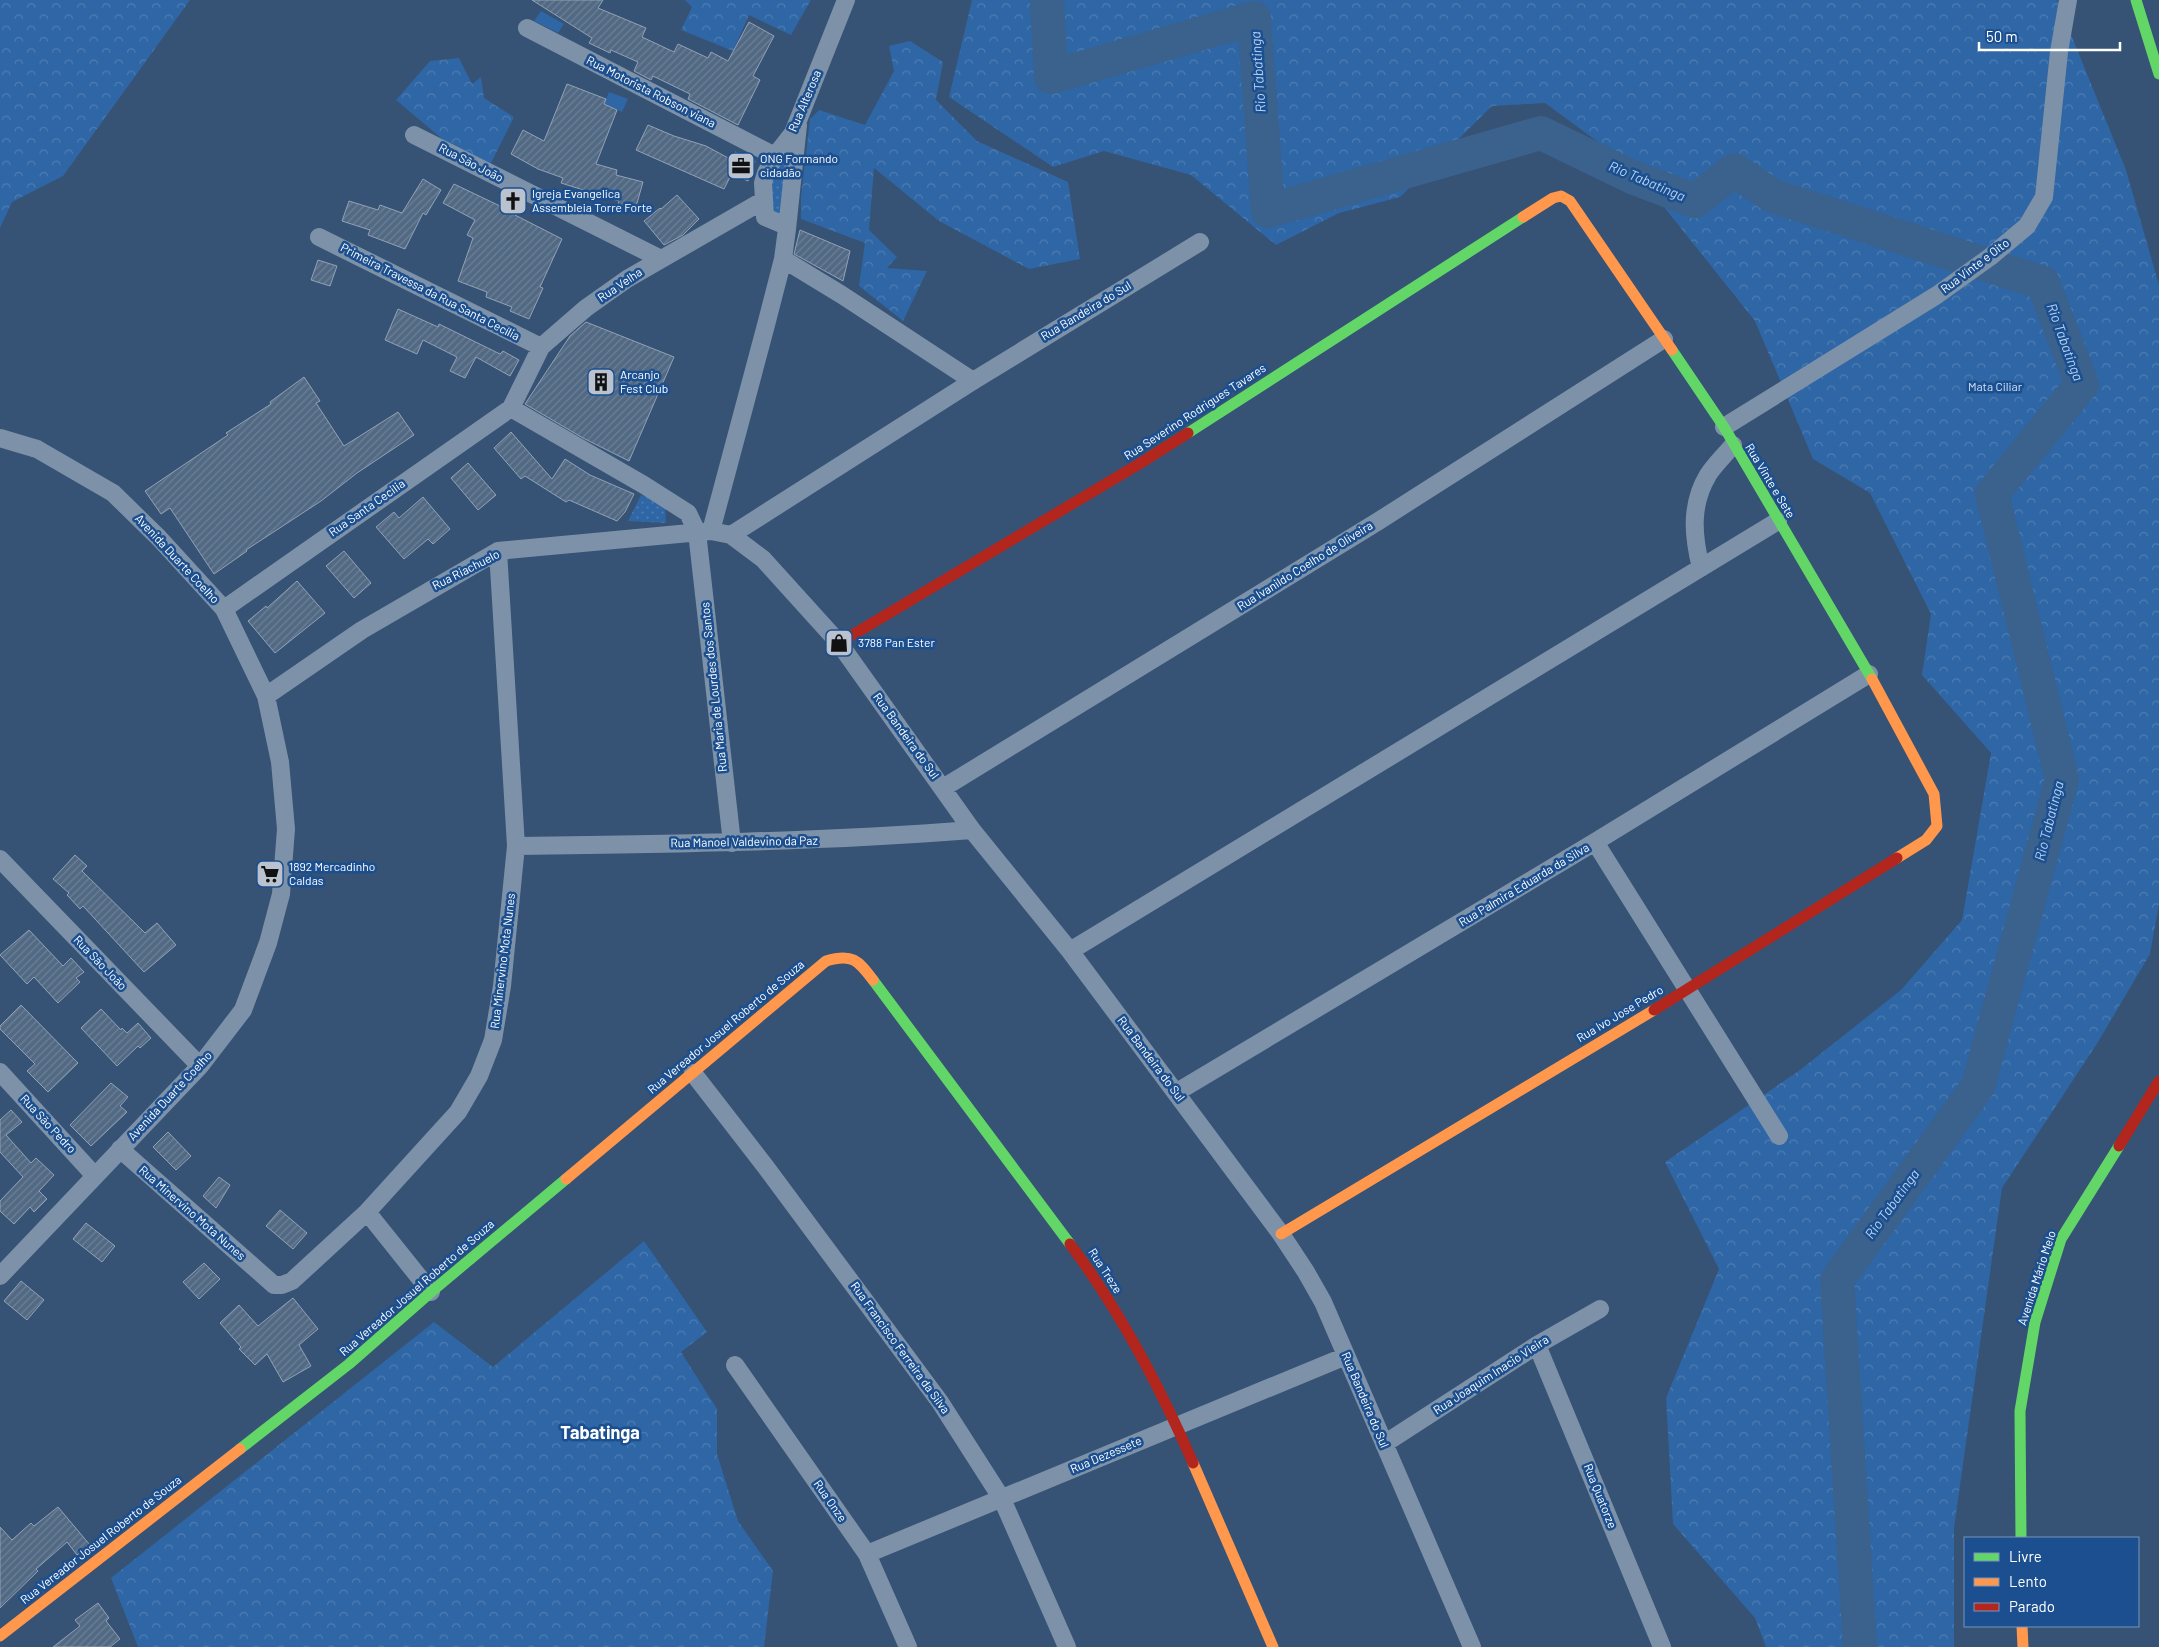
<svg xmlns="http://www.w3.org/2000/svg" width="2159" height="1647" font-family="Barlow,sans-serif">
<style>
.grass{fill:#2f66a5}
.forest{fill:url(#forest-crowns)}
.park{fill:url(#park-dots)}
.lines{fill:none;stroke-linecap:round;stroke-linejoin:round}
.river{stroke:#3b618d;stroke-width:34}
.building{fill:url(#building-hatch);stroke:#92a2b6}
.street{stroke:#7d92a8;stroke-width:18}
.fast{stroke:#63d668;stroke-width:11}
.slow{stroke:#ff974d;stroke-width:11}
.jam{stroke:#b3261e;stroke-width:11}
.labels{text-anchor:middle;stroke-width:5;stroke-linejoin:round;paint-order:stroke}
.street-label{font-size:12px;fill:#fff;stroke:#1b4f8f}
.poi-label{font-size:12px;fill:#fff;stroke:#1b4f8f;text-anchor:start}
.park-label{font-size:12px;fill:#cfe3fa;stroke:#1b4f8f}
.water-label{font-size:14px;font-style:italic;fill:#b5d3f5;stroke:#1b4f8f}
.district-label{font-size:18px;font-weight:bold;fill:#fff;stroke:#1b4f8f}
</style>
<defs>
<pattern id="forest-crowns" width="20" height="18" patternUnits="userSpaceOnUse" patternTransform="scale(1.25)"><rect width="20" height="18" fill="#2f66a5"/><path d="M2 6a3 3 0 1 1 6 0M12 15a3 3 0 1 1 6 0" fill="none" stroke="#4e7db2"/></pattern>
<pattern id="park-dots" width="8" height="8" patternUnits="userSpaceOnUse" patternTransform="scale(1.25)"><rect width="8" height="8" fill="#2f66a5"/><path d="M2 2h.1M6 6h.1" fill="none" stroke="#4e7db2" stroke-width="1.8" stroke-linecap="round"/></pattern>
<pattern id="building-hatch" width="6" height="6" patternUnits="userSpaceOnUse" patternTransform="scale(1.25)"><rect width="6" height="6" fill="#526984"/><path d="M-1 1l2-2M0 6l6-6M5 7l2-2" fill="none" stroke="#6c8096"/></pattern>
</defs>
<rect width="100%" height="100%" fill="#365274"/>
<!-- grass -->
<path class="grass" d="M541 11 564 24 558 33 534 21Z
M609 92 628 99 622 112 604 104Z"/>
<!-- forest -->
<path class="forest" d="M0 0H190L63 176 12 202 0 228Z
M685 0H811L791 35 749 15 733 51 681 30 692 7Z
M972 0H2057L2126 170 2159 285V904L2150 954 2098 1042 2002 1188 1954 1528V1647H1766L1755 1618 1673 1524 1666 1398 1719 1269 1665 1162 1800 1070 1901 990 1962 920 1991 753 1922 675 1931 614 1870 493 1813 459 1755 321 1632 167 1545 103 1492 106 1400 197 1339 213 1276 245 1191 175 1104 151 1053 167 949 97Z
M910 41 943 62 936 100 977 141 1068 182 1080 259 1029 269 939 221 874 168 869 230 897 257 887 268 927 271 903 321 859 286 865 243 801 219V197L810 119 819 110 865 125 894 71 889 46Z
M459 58 472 84 481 77 484 98 514 117 490 165 453 148 396 100 430 61Z
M644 1241 707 1332 681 1352 717 1409V1454L738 1521 773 1571 764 1647H138L111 1578 434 1322 493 1367Z"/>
<!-- park -->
<path class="park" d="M789 148 785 211 777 214 769 208 773 173Z
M641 495 665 504 666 523 628 521Z"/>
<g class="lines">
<!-- river -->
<path class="river" d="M1047 0 1051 77 1254 18 1268 211 1541 133 1632 177 1695 201 1734 170 1773 196 2043 283 2082 384 1992 494 2062 779 1978 1086 1837 1280 1860 1647"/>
</g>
<!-- building -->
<path class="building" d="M532 0H603L598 8 646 28 642 37 674 52 678 44 708 58 711 52 728 61 749 22 774 36 753 76 760 80 738 125 688 99 690 94 653 76 651 80 634 71 638 62 611 50 610 53 589 43 592 38Z
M567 84 606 99 604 104 617 110 596 164 617 170 616 175 643 182 635 210 618 205 619 201 561 183 563 178 538 169 511 154 523 130 544 141Z
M648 125 674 136 706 146 732 160 735 152 755 161 748 181 732 173 724 189 636 150Z
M423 179 441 190 426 215 423 213 405 249 368 235 370 230 342 221 349 201 378 210 380 205 402 213Z
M454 184 500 206 507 194 523 202 515 215 562 239 540 287 543 288 529 319 510 311 512 307 486 297 487 292 458 281 473 238 467 235 475 220 443 203Z
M677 195 699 219 683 235 664 245 644 221 660 208 661 209Z
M800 230 850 251 843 281 794 254Z
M318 260 337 266 330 286 311 280Z
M398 309 438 327 439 324 500 354 503 351 519 360 510 376 476 357 465 378 450 371 457 357 423 340 417 354 385 340Z
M586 322 674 357 629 461 583 438 525 404 570 336Z
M304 377 320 401 316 403 344 446 398 412 414 435 357 473 321 501 246 550 247 551 214 574 170 508 161 514 145 491 228 435 226 433 271 404 270 402Z
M511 432 552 479 565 459 590 475 634 494 625 512 617 521 569 500 566 502 525 476 521 479 494 448Z
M468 463 496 495 478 510 451 478Z
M423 497 450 529 433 544 428 539 404 559 376 527 394 512 399 518Z
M344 551 371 583 354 598 326 566Z
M297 581 325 613 275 653 248 621 266 606 267 608Z
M75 855 87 866 82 871 145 933 157 923 176 945 144 972 83 906 80 909 67 895 69 893 53 879Z
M29 930 63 966 71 958 84 972 76 978 80 982 58 1003 34 977 27 984 0 955Z
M21 1005 78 1063 48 1092 27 1071 35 1064 0 1029V1026Z
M101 1009 121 1030 122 1028 127 1033 138 1023 151 1038 140 1048 138 1046 117 1066 81 1028Z
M111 1083 128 1097 120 1106 127 1112 91 1146 70 1125Z
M11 1110 22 1122 6 1135 31 1163 36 1158 54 1175 39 1191 47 1199 34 1212 30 1207 14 1224 0 1211V1201L23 1177 0 1152V1120Z
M168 1132 191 1156 176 1170 153 1147Z
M219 1177 230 1185 216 1208 203 1196Z
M280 1210 307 1233 293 1249 266 1226Z
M86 1223 115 1246 102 1262 73 1239Z
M204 1263 220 1279 199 1299 183 1282Z
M21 1281 44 1300 27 1320 4 1301Z
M293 1298 318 1329 299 1345 311 1366 283 1382 267 1354 255 1365 239 1349 241 1347 220 1323 239 1305 258 1326Z
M58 1507 90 1545 77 1555 67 1542 36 1569 38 1571 0 1608V1527L12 1540 31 1523 34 1526Z
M98 1603 109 1618 106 1621 120 1639 110 1647H53L80 1626 75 1620Z"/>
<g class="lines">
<!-- street -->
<path class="street" d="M527 28 775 156
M414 135 661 259
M787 229 798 125
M319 237 541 347
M783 259 842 295 973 381
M511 408 644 485 688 513 697 532 732 843
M1724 427 1937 295 1990 257 2027 226 2044 197 2059 52 2068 0
M0 438 37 449 113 493 159 538 224 609 266 696 280 762 286 829 281 894 268 943 243 1010 200 1066 0 1276
M711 531 766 325 783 259 787 229 784 225 765 217 763 183 766 173 775 156 793 133 846 0
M731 535 973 381 1200 242
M1701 568C1693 536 1690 505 1708 475 1715 464 1725 455 1733 445
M224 609 511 408 541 347 586 308 627 279 764 200
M266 696 362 630 498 551 711 531 731 535 763 559 839 643 972 830 1070 951 1281 1234 1306 1272 1323 1302 1472 1647
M943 788 1377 522 1664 339
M1595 842 1779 1136
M516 846C668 844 820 842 972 830
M0 859 200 1066
M1070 951 1778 521
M0 1072 95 1176
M693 1073 765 1166 940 1402 1002 1499 1067 1647
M1177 1092 1595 842 1869 674
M120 1149 274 1285H282L292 1281 367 1212 458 1112 479 1076 493 1040 502 986 516 846 498 551
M367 1212 431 1292
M1537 1345 1662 1647
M735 1365 867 1554 908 1647
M1384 1444 1537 1345 1600 1309
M867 1554 1346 1356"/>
<!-- fast -->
<path class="fast" d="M2136 0 2159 74
M1672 350 1724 427 1872 679
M1188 433 1523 217
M873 980 1070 1244
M240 1449 349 1364 431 1292 566 1179
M2021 1538 2020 1411 2035 1322 2061 1239 2119 1146"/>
<!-- slow -->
<path class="slow" d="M1523 217 1553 198 1561 196 1570 201 1672 350
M1872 679 1934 794 1937 826 1926 840 1897 858
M566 1179 826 961C852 953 858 960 873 980
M1281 1234 1654 1010
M1193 1463 1273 1647
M2022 1626 2023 1647
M0 1636 240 1449"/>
<!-- jam -->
<path class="jam" d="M839 643 1139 464 1188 433
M1654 1010 1897 858
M2119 1146 2159 1081
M1070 1244C1120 1311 1160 1387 1193 1463"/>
</g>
<!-- icons -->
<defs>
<symbol id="office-square" viewBox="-11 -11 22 22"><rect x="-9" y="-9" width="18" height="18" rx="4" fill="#b9c2ce" stroke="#1b4f8f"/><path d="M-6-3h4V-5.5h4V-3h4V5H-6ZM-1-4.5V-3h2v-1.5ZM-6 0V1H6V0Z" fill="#111"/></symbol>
<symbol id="church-square" viewBox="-11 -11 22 22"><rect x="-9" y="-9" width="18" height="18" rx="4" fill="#b9c2ce" stroke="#1b4f8f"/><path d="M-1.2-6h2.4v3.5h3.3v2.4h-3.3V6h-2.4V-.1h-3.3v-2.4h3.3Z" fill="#111"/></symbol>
<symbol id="building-square" viewBox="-11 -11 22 22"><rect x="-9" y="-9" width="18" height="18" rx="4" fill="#b9c2ce" stroke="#1b4f8f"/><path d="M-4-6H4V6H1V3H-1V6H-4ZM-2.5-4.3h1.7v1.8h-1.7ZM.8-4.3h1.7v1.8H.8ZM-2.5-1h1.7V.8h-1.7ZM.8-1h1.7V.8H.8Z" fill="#111"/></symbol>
<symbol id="shop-square" viewBox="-11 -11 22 22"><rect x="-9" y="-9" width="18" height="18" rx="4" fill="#b9c2ce" stroke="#1b4f8f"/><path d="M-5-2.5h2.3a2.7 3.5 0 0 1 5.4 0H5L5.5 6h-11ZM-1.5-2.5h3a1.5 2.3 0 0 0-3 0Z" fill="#111"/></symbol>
<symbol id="supermarket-square" viewBox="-11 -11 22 22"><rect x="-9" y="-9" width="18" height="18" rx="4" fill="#b9c2ce" stroke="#1b4f8f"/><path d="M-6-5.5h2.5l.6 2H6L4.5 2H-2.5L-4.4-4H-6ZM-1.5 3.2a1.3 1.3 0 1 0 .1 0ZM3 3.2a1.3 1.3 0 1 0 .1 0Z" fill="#111"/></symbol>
</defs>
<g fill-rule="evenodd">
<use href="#office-square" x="725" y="150" width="32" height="32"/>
<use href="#church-square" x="497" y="185" width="32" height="32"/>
<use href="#building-square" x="585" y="366" width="32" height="32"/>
<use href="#shop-square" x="823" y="627" width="32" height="32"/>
<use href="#supermarket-square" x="254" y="858" width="32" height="32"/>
</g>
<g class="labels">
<!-- street labels -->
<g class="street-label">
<text transform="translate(651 92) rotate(27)" y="4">Rua Motorista Robson viana</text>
<text transform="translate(805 101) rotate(-67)" y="4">Rua Alterosa</text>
<text transform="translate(471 163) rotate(27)" y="4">Rua São João</text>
<text transform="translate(1975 266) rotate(-37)" y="4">Rua Vinte e Oito</text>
<text transform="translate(620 285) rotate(-34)" y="4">Rua Velha</text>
<text transform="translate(430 292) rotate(27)" y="4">Primeira Travessa da Rua Santa Cecília</text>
<text transform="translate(1086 311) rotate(-31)" y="4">Rua Bandeira do Sul</text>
<text transform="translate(1195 412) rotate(-33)" y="4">Rua Severino Rodrigues Tavares</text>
<text transform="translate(1770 481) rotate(59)" y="4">Rua Vinte e Sete</text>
<text transform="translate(367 508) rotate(-35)" y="4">Rua Santa Cecilia</text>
<text transform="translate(177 559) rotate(47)" y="4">Avenida Duarte Coelho</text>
<text transform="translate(1305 566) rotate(-32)" y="4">Rua Ivanildo Coelho de Oliveira</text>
<text transform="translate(466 570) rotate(-27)" y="4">Rua Riachuelo</text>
<text transform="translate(714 687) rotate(-96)" y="4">Rua Maria de Lourdes dos Santos</text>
<text transform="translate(906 736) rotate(54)" y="4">Rua Bandeira do Sul</text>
<text transform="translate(744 842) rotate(-1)" y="4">Rua Manoel Valdevino da Paz</text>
<text transform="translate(1524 885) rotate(-31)" y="4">Rua Palmira Eduarda da Silva</text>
<text transform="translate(503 961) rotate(-83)" y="4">Rua Minervino Mota Nunes</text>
<text transform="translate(100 963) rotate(46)" y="4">Rua São João</text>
<text transform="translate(1620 1014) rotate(-31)" y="4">Rua Ivo Jose Pedro</text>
<text transform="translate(726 1027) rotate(-40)" y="4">Rua Vereador Josuel Roberto de Souza</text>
<text transform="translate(1151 1059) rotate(53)" y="4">Rua Bandeira do Sul</text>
<text transform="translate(170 1096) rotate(-47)" y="4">Avenida Duarte Coelho</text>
<text transform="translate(48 1124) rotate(47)" y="4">Rua São Pedro</text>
<text transform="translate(192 1213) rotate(41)" y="4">Rua Minervino Mota Nunes</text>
<text transform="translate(1105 1271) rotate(57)" y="4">Rua Treze</text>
<text transform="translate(2037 1278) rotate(-72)" y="4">Avenida Mário Melo</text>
<text transform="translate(417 1288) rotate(-41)" y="4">Rua Vereador Josuel Roberto de Souza</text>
<text transform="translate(900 1348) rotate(54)" y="4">Rua Francisco Ferreira da Silva</text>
<text transform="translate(1491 1375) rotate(-33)" y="4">Rua Joaquim Inacio Vieira</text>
<text transform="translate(1365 1400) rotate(67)" y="4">Rua Bandeira do Sul</text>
<text transform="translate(1106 1455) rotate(-23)" y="4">Rua Dezessete</text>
<text transform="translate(1600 1496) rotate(68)" y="4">Rua Quatorze</text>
<text transform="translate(830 1501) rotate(55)" y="4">Rua Onze</text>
<text transform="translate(101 1540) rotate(-38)" y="4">Rua Vereador Josuel Roberto de Souza</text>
</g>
<!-- poi labels -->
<g class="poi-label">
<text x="760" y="163">ONG Formando<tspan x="760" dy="14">cidadão</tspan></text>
<text x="532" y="198">Igreja Evangelica<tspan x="532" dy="14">Assembleia Torre Forte</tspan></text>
<text x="620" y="379">Arcanjo<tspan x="620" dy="14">Fest Club</tspan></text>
<text x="858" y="647">3788 Pan Ester</text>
<text x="289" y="871">1892 Mercadinho<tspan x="289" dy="14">Caldas</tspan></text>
</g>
<!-- park labels -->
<g class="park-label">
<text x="1995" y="391">Mata Ciliar</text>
</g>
<!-- water labels -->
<g class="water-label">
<text transform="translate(1258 72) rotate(-94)" y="5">Rio Tabatinga</text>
<text transform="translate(1647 181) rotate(23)" y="5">Rio Tabatinga</text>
<text transform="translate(2065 342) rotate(70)" y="5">Rio Tabatinga</text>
<text transform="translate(2049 821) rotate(-76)" y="5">Rio Tabatinga</text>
<text transform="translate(1892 1204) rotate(-54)" y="5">Rio Tabatinga</text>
</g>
<!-- district labels -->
<g class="district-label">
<text x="600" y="1439">Tabatinga</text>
</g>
</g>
<!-- legend -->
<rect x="1964" y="1537" width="175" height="90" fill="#1b4f8f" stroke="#7695bc"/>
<rect x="1974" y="1553" width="25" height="8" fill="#63d668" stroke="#7695bc"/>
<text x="2009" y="1562" font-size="15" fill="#ffffff">Livre</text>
<rect x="1974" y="1578" width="25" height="8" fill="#ff974d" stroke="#7695bc"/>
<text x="2009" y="1587" font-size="15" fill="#ffffff">Lento</text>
<rect x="1974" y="1603" width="25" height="8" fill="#b3261e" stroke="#7695bc"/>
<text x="2009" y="1612" font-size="15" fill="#ffffff">Parado</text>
<!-- scale -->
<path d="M1979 42v8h141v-8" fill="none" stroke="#ffffff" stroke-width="2.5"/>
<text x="1986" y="42" font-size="15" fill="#ffffff" stroke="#1b4f8f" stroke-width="4" paint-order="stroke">50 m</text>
</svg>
